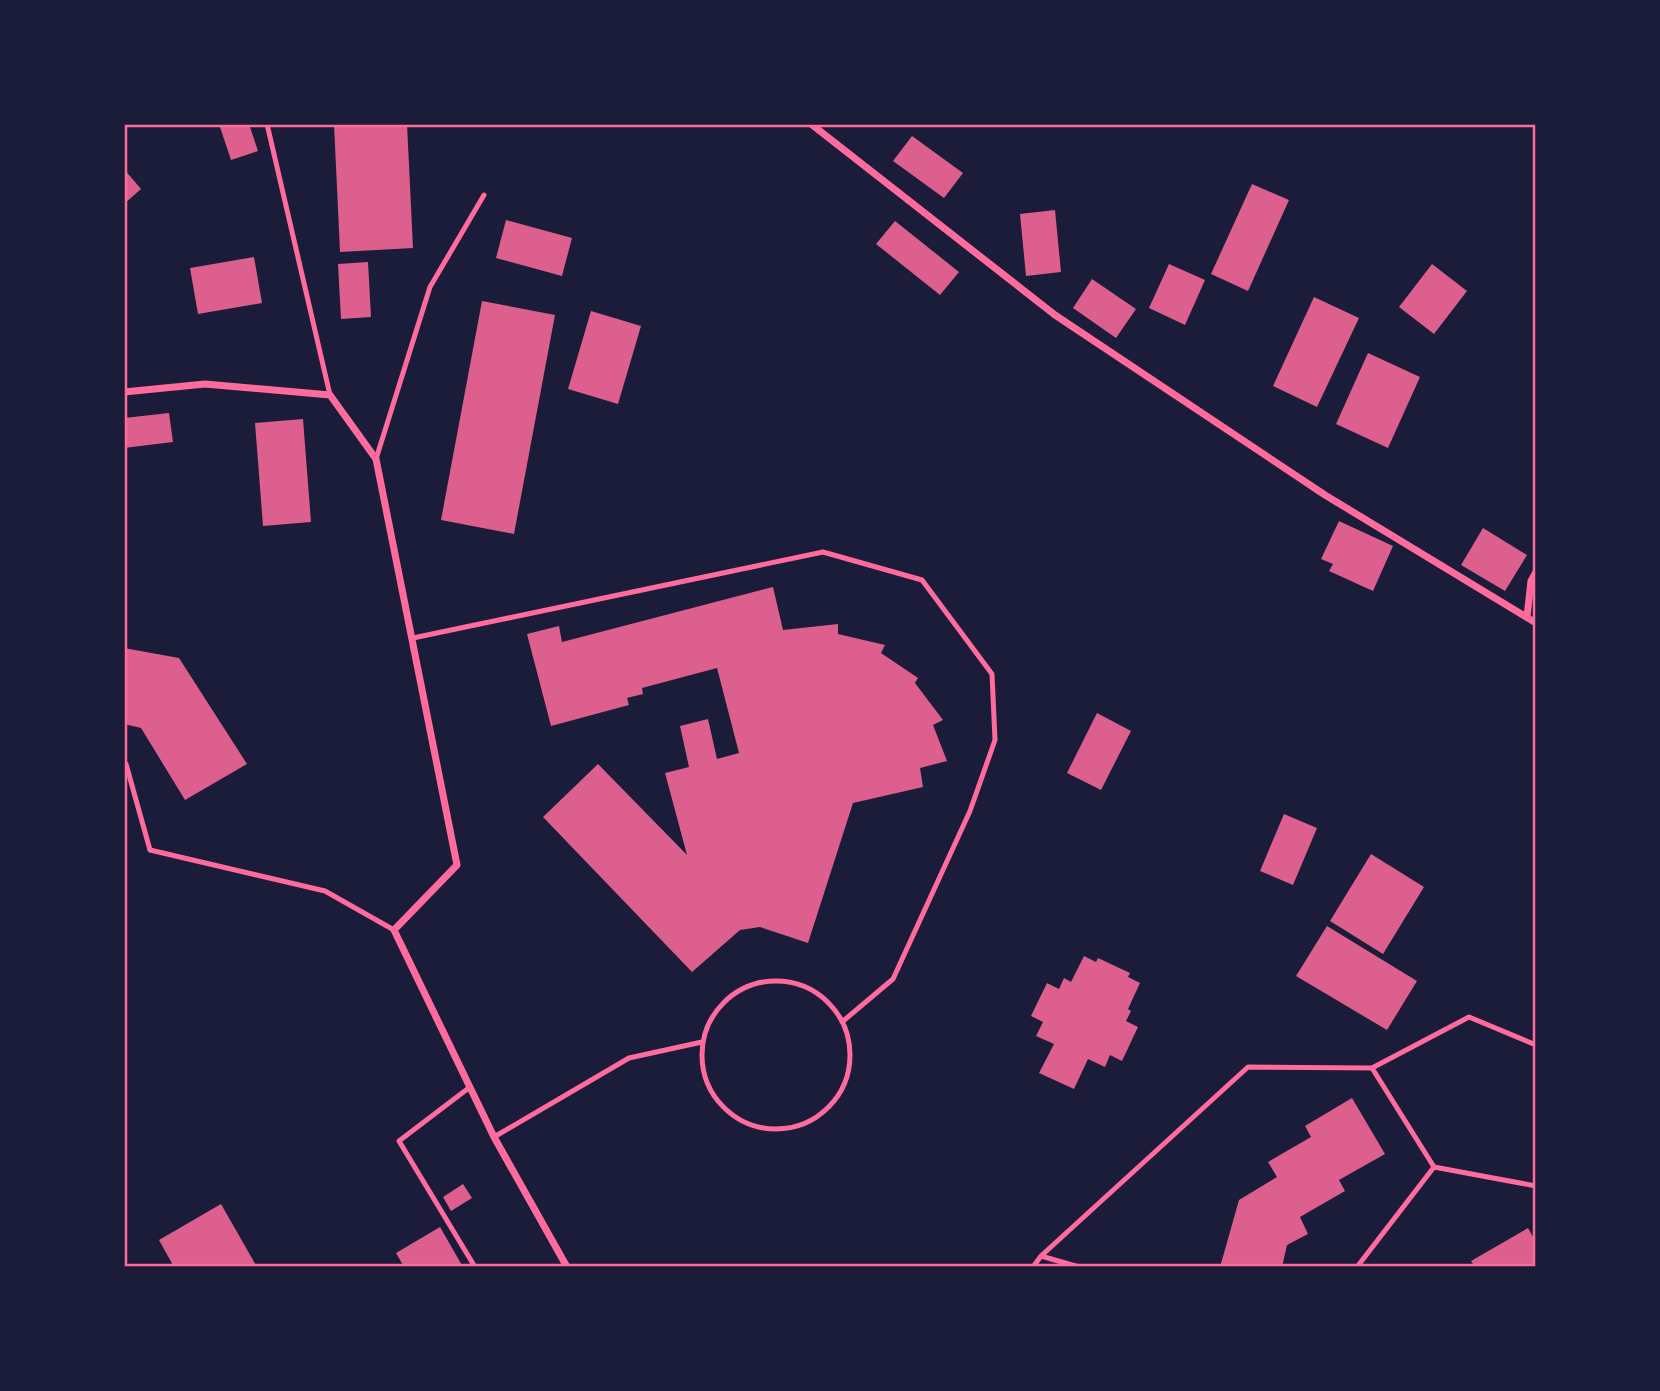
<svg xmlns="http://www.w3.org/2000/svg" width="1660" height="1391" font-family="'DM Sans',sans-serif">
<style>
.building{fill:#dd5f8e}
.lines{fill:none;stroke-linecap:round;stroke-linejoin:round}
.service{stroke:#ff6b9d;stroke-width:5}
.minor{stroke:#ff6b9d;stroke-width:7}
.neatline{fill:none;stroke:#ff6b9d;stroke-width:2.5}
</style>
<rect width="100%" height="100%" fill="#1b1b3a"/>
<!-- building -->
<path class="building" d="M219 124H249L258 151 231 160Z
M334 124H407L413 248 340 252Z
M912 136 963 173 944 198 893 161Z
M124 169 141 189 124 204Z
M1252 184 1289 200 1248 291 1211 274Z
M1055 210 1061 272 1026 276 1020 214Z
M506 220 572 238 562 276 496 258Z
M895 221 959 272 940 295 876 244Z
M254 257 262 303 198 314 190 268Z
M368 262 371 317 341 319 338 264Z
M1169 264 1205 280 1185 325 1149 308Z
M1432 264 1467 291 1434 334 1399 307Z
M1092 279 1136 309 1116 338 1073 308Z
M1314 297 1359 318 1317 407 1273 386Z
M482 301 555 315 514 534 441 520Z
M591 311 641 326 618 404 568 389Z
M1368 353 1420 377 1388 448 1336 424Z
M169 413 173 442 124 448V418Z
M303 419 311 522 263 526 255 423Z
M1339 521 1393 546 1373 591 1329 571 1333 564 1321 559Z
M1483 528 1527 555 1505 591 1461 565Z
M773 587 783 630 838 624V634L885 645 881 653 918 678 915 683 943 720 933 725 947 761 920 768 923 787 853 803 808 943 760 927 740 930 692 972 543 817 598 764 687 855 665 773 689 767 680 726 708 719 717 759 739 753 717 668 642 688 643 694 627 698 629 705 551 726 527 634 559 626 562 642Z
M124 648 179 658 247 764 185 800 141 728 124 724Z
M1097 713 1131 731 1101 790 1067 773Z
M1284 814 1317 828 1293 885 1260 871Z
M1371 854 1424 887 1383 954 1330 921Z
M1327 926 1417 981 1387 1030 1296 976Z
M1084 956 1096 962 1098 958 1130 973 1128 977 1140 983 1128 1009 1131 1011 1126 1021 1138 1027 1122 1061 1110 1055 1105 1067 1088 1059 1074 1089 1039 1073 1054 1044 1036 1036 1043 1022 1031 1016 1047 983 1059 989 1064 978 1071 982Z
M1352 1098 1385 1154 1339 1180 1345 1191 1300 1217 1308 1234 1287 1245 1282 1267H1220L1239 1200 1277 1177 1268 1162 1311 1137 1305 1126Z
M463 1184 472 1198 451 1211 443 1197Z
M221 1204 257 1267H174L159 1240Z
M440 1227 463 1267H404L396 1253Z
M1528 1228 1536 1242V1267H1475L1471 1261Z"/>
<g class="lines">
<!-- service -->
<path class="service" d="M267 124 330 395
M376 459 430 287 484 195
M413 638 823 552 922 580 992 674 995 740 970 811 893 979 842 1022
M126 764 150 850 325 891 394 930
M702 1055a74 74 0 1 1 148 0a74 74 0 1 1-148 0Z
M1372 1068 1469 1017 1536 1045
M470 1087 399 1141 475 1267
M494 1137 629 1058 702 1042
M1434 1167 1536 1186
M1041 1256 1248 1067 1372 1068 1434 1167 1357 1267
M1033 1267 1041 1256 1079 1267"/>
<!-- minor -->
<path class="minor" d="M811 124 1055 315 1325 495 1536 623
M124 392 205 384 330 395 376 459 457 865 394 930 494 1137 567 1267
M1527 617 1531 581 1536 572"/>
</g>
<!-- border -->
<rect width="1660" height="1391" fill="none" stroke="#1b1b3a" stroke-width="252"/>
<rect x="126" y="126" width="1408" height="1139" class="neatline"/>
</svg>
